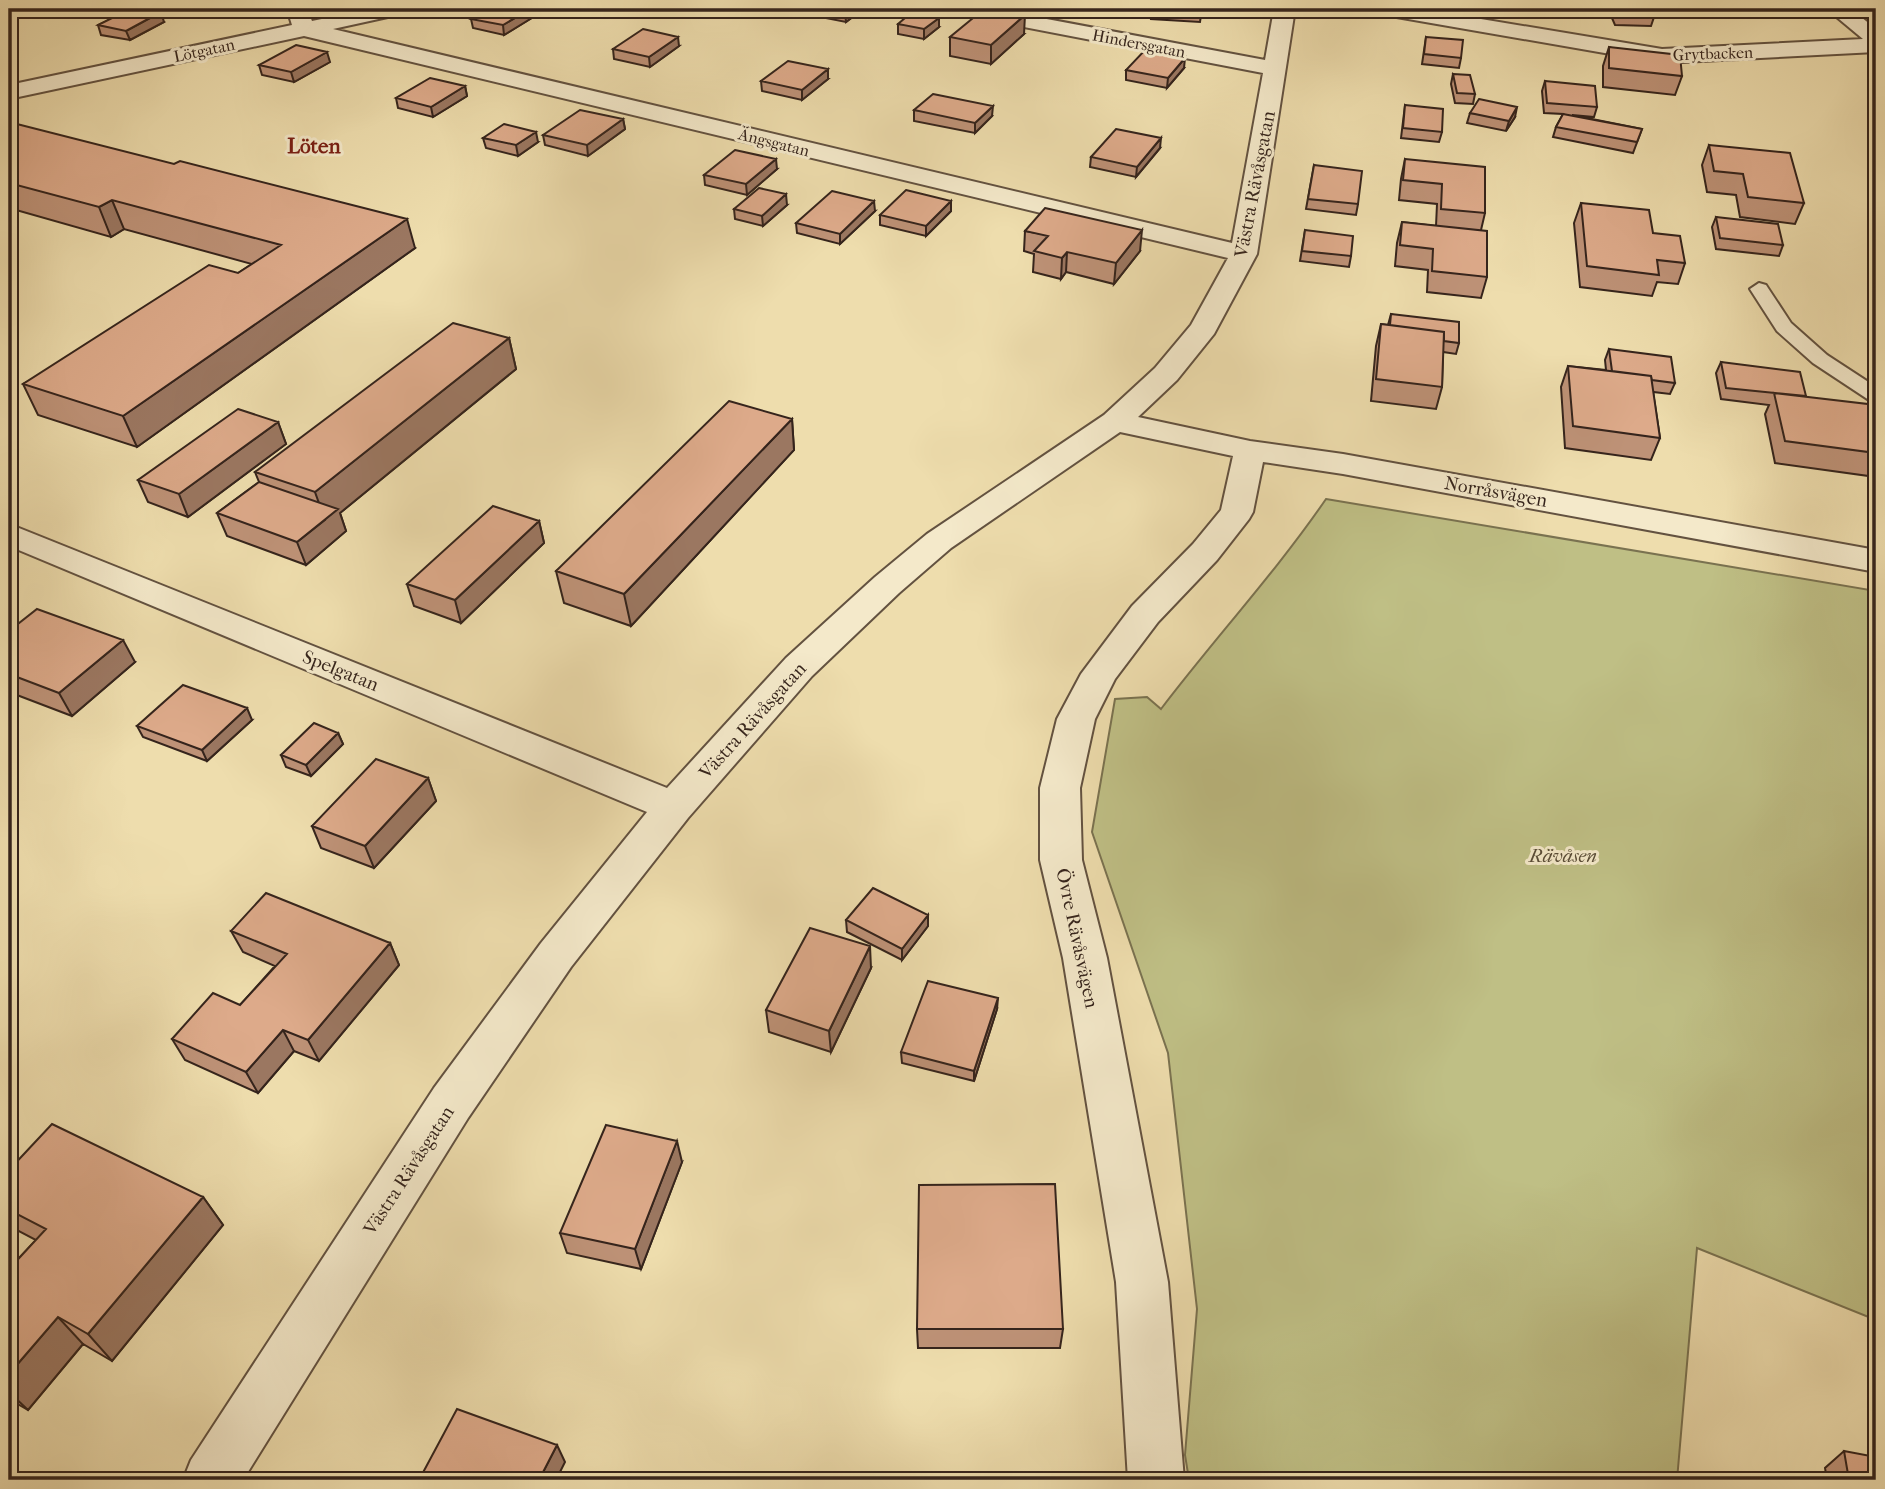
<svg xmlns="http://www.w3.org/2000/svg" width="1885" height="1489" font-family="'IM FELL French Canon',serif">
<style>
.green{fill:#bfbf85;stroke:#7a7250;stroke-width:2}
.lines{fill:none;stroke-linecap:round;stroke-linejoin:round}
.lane-casing{stroke:#635240;stroke-width:4}
.street-casing{stroke:#635240;stroke-width:4}
.lane{fill:#f4e9ca;fill-rule:evenodd}
.street{fill:#f4e9ca;fill-rule:evenodd}
.wall{fill:#be9277;stroke:#35241c;stroke-width:2}
.shaded-wall{fill:#9b7761;stroke:#35241c;stroke-width:2}
.building{fill:#ddaa8a;stroke:#35241c;stroke-width:2}
.labels{text-anchor:middle;stroke-width:6;stroke-linejoin:round;paint-order:stroke}
.far-street-label{font-size:16px;fill:#35241c;stroke:#f4e9ca}
.street-label{font-size:19px;fill:#35241c;stroke:#f4e9ca}
.park-label{font-size:19px;font-style:italic;fill:#584b36;stroke:#f4e9ca}
.far-district-label{font-size:21px;font-weight:bold;fill:#7a1f14;stroke:#f4e9ca}
</style>
<rect width="100%" height="100%" fill="#eeddad"/>
<filter id="stains"><feTurbulence type="fractalNoise" baseFrequency=".00286" numOctaves="4"/><feColorMatrix values="0 0 0 0 .2 0 0 0 0 .09 0 0 0 0 .02 0 0 0 .5 -.17"/></filter>
<radialGradient id="worn" r=".72"><stop offset=".6" stop-color="#630" stop-opacity="0"/><stop offset="1" stop-color="#630" stop-opacity=".3"/></radialGradient>
<!-- green -->
<path class="green" d="M1326 499 1876 591V1320L1697 1248 1677 1480H1189L1185 1455 1197 1309 1168 1053 1092 832 1115 699 1147 697 1161 709C1215 638 1276 572 1326 499Z"/>
<g class="lines">
<defs>
<path id="lane" d="M1759 283 1766 285 1791 323 1827 355 1876 387V402L1869 400 1813 363 1777 331 1750 289Z"/>
<path id="street" d="M287 9H307L312 21 370 9H409L406 13 333 29 1232 243 1263 73 962 15 955 13 951 9H994L1265 60 1274 9H1295L1257 254 1214 334 1177 380 1138 417 1250 441 1343 454 1876 550V572L1343 474 1263 462 1253 512 1249 519 1217 560 1158 622 1115 679 1095 719 1080 788 1082 860 1107 958 1168 1282 1184 1480H1128L1116 1282 1063 958 1040 860V788L1057 719 1081 674 1132 606 1193 544 1221 510 1233 456 1120 432 951 548 899 593 812 676 688 818 571 967 468 1118 243 1480H183L191 1460 434 1088 541 943 647 812 9 546V524L667 788 786 658 875 577 927 534 1104 415 1155 368 1191 325 1228 258 304 36 9 99V85L292 25Z
M1374 9H1421L1662 49 1863 39 1827 9H1851L1876 29V52L1662 63 1385 15 1378 13Z"/>
</defs>
<!-- lane casing -->
<use href="#lane" class="lane-casing"/>
<!-- street casing -->
<use href="#street" class="street-casing"/>
<!-- lane -->
<use href="#lane" class="lane"/>
<!-- street -->
<use href="#street" class="street"/>
</g>
<!-- wall -->
<path class="wall" d="M89 9H140L164 22 130 40 101 35 98 25 115 17 90 11Z
M683 9H723L710 17 683 12Z
M809 9H863L846 22 810 15Z
M1084 9H1108L1103 13Z
M1152 9H1202L1200 22 1151 19Z
M1608 9H1650L1654 17 1651 26 1615 25Z
M1739 9H1780L1741 11Z
M535 16 504 35 473 28 471 19Z
M898 24 939 27 924 39 898 34Z
M1024 34 991 64 950 56V37Z
M1426 37 1461 58 1459 68 1422 64Z
M679 46 650 67 614 59 613 49Z
M1609 47 1682 76 1675 95 1603 87V66Z
M330 62 294 82 262 75 259 65Z
M1184 68 1167 88 1126 80V70Z
M1453 74 1475 94 1473 104 1455 103 1451 84Z
M828 79 802 100 762 91 761 81Z
M1545 81 1597 107 1594 117 1572 115 1642 129 1633 153 1553 137 1556 127 1563 114 1544 113 1542 91Z
M465 86 467 96 433 117 398 108 396 98Z
M1405 105 1442 132 1439 142 1401 138Z
M914 110 992 116 975 133 914 121Z
M1470 113 1515 117 1506 131 1467 123Z
M623 119 625 129 588 156 545 145 543 135Z
M9 122 415 248 137 447 38 415 23 384 238 273 252 264 124 229 111 237 9 208Z
M483 138 538 142 518 156 486 148Z
M1709 145 1804 203 1795 224 1740 217 1736 195 1707 192 1702 165Z
M1160 148 1136 177 1090 167 1091 157Z
M1405 159 1485 213 1481 230 1487 277 1481 298 1427 292 1428 270 1395 266 1397 243 1402 222 1436 226 1437 204 1399 200 1401 179Z
M1314 165 1358 204 1356 215 1306 209Z
M777 169 747 195 705 185 704 175Z
M951 201V211L926 236 880 225V215Z
M1581 203 1653 233 1685 263 1678 284 1657 282 1652 296 1580 287 1574 223Z
M787 205 763 226 735 219 734 209Z
M875 211 840 244 797 233 796 223Z
M1716 217 1783 245 1779 256 1716 249 1712 227Z
M1305 230 1351 256 1349 267 1300 261Z
M1025 231 1140 251 1114 284 1066 272 1061 279 1033 272 1034 254 1024 251Z
M1391 314 1459 343 1456 354 1443 352 1442 387 1436 409 1371 401 1376 346 1381 324 1388 325Z
M509 338 516 369 340 513 346 531 306 565 227 536 217 513 259 482 255 472Z
M1609 349 1675 383 1670 394 1653 392 1660 438 1651 460 1565 448 1561 387 1568 366 1606 370 1605 360Z
M1721 362 1806 396 1876 453V477L1775 463 1765 414 1769 405 1721 399 1716 373Z
M792 419 794 450 631 626 564 603 556 571Z
M278 422 286 444 188 517 148 502 138 480Z
M539 521 544 543 461 623 414 606 407 584Z
M9 631 135 662 72 716 9 692Z
M252 720 207 761 143 737 137 726Z
M338 733 343 744 311 776 286 767 281 755Z
M428 778 436 801 374 868 321 848 312 826Z
M928 915V926L902 960 847 932 846 920Z
M231 931 390 943 399 965 319 1061 294 1051 258 1093 185 1060 172 1039 240 1005 275 966 243 952Z
M871 968 831 1052 769 1032 766 1010Z
M997 1009 974 1081 902 1063 901 1052Z
M682 1162 641 1269 567 1253 560 1233Z
M9 1170 203 1197 223 1225 112 1361 83 1344 28 1410 9 1399V1269L36 1240 9 1226Z
M917 1329H1063L1060 1348H918Z
M1844 1451 1876 1480H1827L1825 1468Z"/>
<!-- shaded-wall -->
<path class="shaded-wall" d="M117 9H139L120 18Z
M530 9H534L535 16 504 35 503 25Z
M710 9H723L710 17Z
M850 9H863L846 22 845 12Z
M161 12 164 22 130 40 126 31Z
M1025 15 1024 34 991 64V45Z
M939 18V27L924 39V29Z
M678 37 679 46 650 67 649 57Z
M327 52 330 62 294 82 291 72Z
M1185 58 1184 68 1167 88 1168 78Z
M828 69V79L802 100V90Z
M465 86 467 96 433 117 431 107Z
M993 106 992 116 975 133V123Z
M1517 107 1515 117 1506 131 1509 121Z
M623 119 625 129 588 156 587 145Z
M536 132 538 142 518 156 516 145Z
M1161 138 1160 148 1136 177 1137 167Z
M776 159 777 169 747 195 746 184Z
M786 194 787 205 763 226 762 216Z
M112 200 124 229 111 237 99 207Z
M874 201 875 211 840 244V234Z
M951 201V211L926 236V226Z
M407 219 415 248 137 447 123 416Z
M1142 230 1140 251 1114 284 1116 263Z
M1067 252 1066 272 1061 279 1062 258Z
M509 338 516 369 340 513 346 531 306 565 297 542 325 520 315 492Z
M792 419 794 450 631 626 624 594Z
M278 422 286 444 188 517 179 494Z
M539 521 544 543 461 623 455 600Z
M123 640 135 662 72 716 59 693Z
M247 708 252 720 207 761 202 750Z
M338 733 343 744 311 776 306 765Z
M428 778 436 801 374 868 365 846Z
M928 915V926L902 960V949Z
M390 943 399 965 319 1061 308 1040Z
M870 946 871 968 831 1052 829 1031Z
M998 998 997 1009 974 1081V1071Z
M283 1030 294 1051 258 1093 246 1072Z
M677 1141 682 1162 641 1269 635 1249Z
M203 1197 223 1225 112 1361 88 1334Z
M58 1317 83 1344 28 1410 9 1392V1374Z
M557 1445 565 1462 556 1480H539Z"/>
<!-- building -->
<path class="building" d="M130 9H140L161 12 126 31 98 25Z
M488 9H530L503 25 471 19Z
M827 9H850L845 12Z
M984 9 1025 15 991 45 950 37Z
M1152 9H1201V13L1152 10Z
M1615 9H1650L1654 17 1618 15Z
M912 12 939 18 924 29 898 24Z
M643 29 678 37 649 57 613 49Z
M1426 37 1463 40 1461 58 1424 54Z
M296 45 327 52 291 72 259 65Z
M1609 47 1680 55 1682 76 1609 68Z
M1145 50 1185 58 1168 78 1126 70Z
M788 61 828 69 802 90 761 81Z
M1453 74 1470 75 1475 94 1457 93Z
M430 78 465 86 431 107 396 98Z
M1545 81 1595 86 1597 107 1547 103Z
M933 94 993 106 975 123 914 110Z
M1479 99 1517 107 1509 121 1470 113Z
M1405 105 1443 109 1442 132 1403 128Z
M580 110 623 119 587 145 543 135Z
M1563 114 1642 129 1637 142 1556 127Z
M9 122 174 164 180 161 407 219 123 416 23 384 209 265 238 273 281 245 112 200 99 207 9 183Z
M504 124 536 132 516 145 483 138Z
M1116 129 1161 138 1137 167 1091 157Z
M1709 145 1790 153 1804 203 1748 197 1743 174 1714 171Z
M735 150 776 159 746 184 704 175Z
M1405 159 1485 167V213L1441 209 1442 184 1403 180Z
M1314 165 1362 171 1358 204 1308 199Z
M759 188 786 194 762 216 734 209Z
M906 190 951 201 926 226 880 215Z
M832 191 874 201 840 234 796 223Z
M1581 203 1649 210 1653 233 1680 236 1685 263 1657 260 1659 275 1587 266Z
M1045 208 1142 230 1116 263 1067 252 1062 258 1034 251 1048 236 1025 231Z
M1716 217 1778 224 1783 245 1720 238Z
M1402 222 1487 231V277L1432 271 1433 249 1400 245Z
M1305 230 1353 236 1351 256 1302 251Z
M1391 314 1459 322V343L1444 341V332L1390 325Z
M453 323 509 338 315 492 255 472Z
M1381 324 1444 332 1442 387 1376 379Z
M1609 349 1671 357 1675 383 1652 380 1651 376 1612 371Z
M1721 362 1800 372 1806 396 1726 388Z
M1568 366 1651 376 1660 438 1573 426Z
M1774 393 1876 405V453L1785 441Z
M729 401 792 419 624 594 556 571Z
M238 409 278 422 179 494 138 480Z
M259 482 338 509 297 542 217 513Z
M493 506 539 521 455 600 407 584Z
M37 609 123 640 59 693 9 674V631Z
M183 685 247 708 202 750 137 726Z
M314 723 338 733 306 765 281 755Z
M376 759 428 778 365 846 312 826Z
M873 888 928 915 902 949 846 920Z
M266 893 390 943 308 1040 283 1030 246 1072 172 1039 213 993 240 1005 287 954 231 931Z
M810 928 870 946 829 1031 766 1010Z
M928 981 998 998 974 1071 901 1052Z
M52 1124 203 1197 88 1334 58 1317 9 1374V1269L46 1229 9 1210V1170Z
M606 1125 677 1141 635 1249 560 1233Z
M1055 1184 1063 1329H917L919 1185Z
M457 1409 557 1445 539 1480H419Z
M1844 1451 1876 1457V1480H1849Z"/>
<g class="labels">
<!-- far-street labels -->
<g class="far-street-label">
<text transform="translate(1139 43) rotate(11)" y="6">Hindersgatan</text>
<text transform="translate(204 50) rotate(-12)" y="6">Lötgatan</text>
<text transform="translate(1713 53) rotate(-2)" y="6">Grytbacken</text>
<text transform="translate(774 142) rotate(14)" y="6">Ängsgatan</text>
</g>
<!-- street labels -->
<g class="street-label">
<text transform="translate(1254 184) rotate(-79)" y="7">Västra Rävåsgatan</text>
<text transform="translate(1496 491) rotate(10)" y="7">Norråsvägen</text>
<text transform="translate(341 670) rotate(22)" y="7">Spelgatan</text>
<text transform="translate(752 720) rotate(-48)" y="7">Västra Rävåsgatan</text>
<text transform="translate(1078 938) rotate(78)" y="7">Övre Rävåsvägen</text>
<text transform="translate(408 1170) rotate(-57)" y="7">Västra Rävåsgatan</text>
</g>
<!-- park labels -->
<g class="park-label">
<text x="1563" y="862">Rävåsen</text>
</g>
<!-- far-district labels -->
<g class="far-district-label">
<text x="314" y="153">Löten</text>
</g>
</g>
<!-- margin -->
<rect width="1885" height="1489" fill="none" stroke="#eeddad" stroke-width="35"/>
<rect x="10" y="10" width="1864" height="1468" fill="none" stroke="#35241c" stroke-width="3.5"/>
<rect x="18" y="18" width="1850" height="1454" fill="none" stroke="#35241c" stroke-width="2"/>
<rect width="100%" height="100%" filter="url(#stains)"/>
<rect width="100%" height="100%" fill="url(#worn)"/>
</svg>
